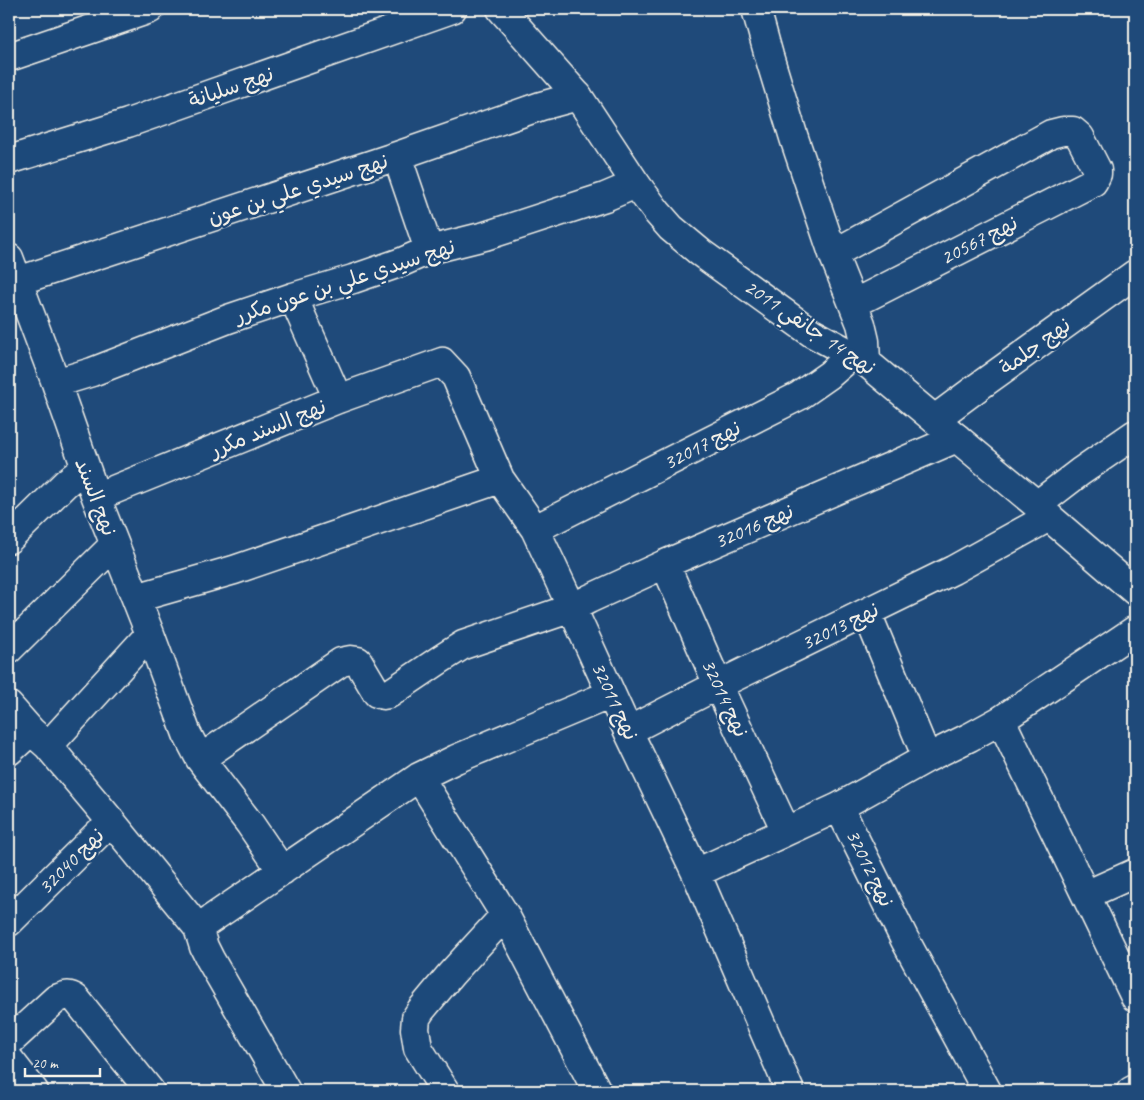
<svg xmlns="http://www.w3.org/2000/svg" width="1144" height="1100" font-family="Caveat,'Playpen Sans Arabic',sans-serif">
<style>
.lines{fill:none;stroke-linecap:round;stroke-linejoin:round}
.street-casing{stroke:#f4f1e8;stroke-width:31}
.secondary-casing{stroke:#f4f1e8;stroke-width:31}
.street{stroke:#1f4a7a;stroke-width:28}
.secondary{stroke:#1f4a7a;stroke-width:28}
.labels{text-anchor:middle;stroke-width:4.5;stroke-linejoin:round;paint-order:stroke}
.street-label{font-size:21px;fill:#f4f1e8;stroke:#1f4a7a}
</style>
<rect width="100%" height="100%" fill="#1f4a7a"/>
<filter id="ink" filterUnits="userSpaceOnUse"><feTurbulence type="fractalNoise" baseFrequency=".02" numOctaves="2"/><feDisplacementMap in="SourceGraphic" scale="10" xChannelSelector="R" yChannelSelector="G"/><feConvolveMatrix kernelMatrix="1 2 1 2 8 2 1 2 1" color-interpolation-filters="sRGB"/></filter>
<g filter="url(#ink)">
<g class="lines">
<defs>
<path id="street" d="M756 9 769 56 794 138 833 254 861 324 865 341 866 362
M9 57 150 9
M397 156 429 250
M9 160 128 123 452 9
M833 254 1051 134 1063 131H1073L1080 137 1097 170V174L1093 182 853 304
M9 258 56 383 96 497 150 634 187 734 200 759 250 824 282 871
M9 286 18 281 397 156 541 106 578 96
M293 297 338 399
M56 383 92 372 228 319 293 297 353 279 402 262 429 250 485 236 605 197 636 184
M935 419 978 387 1135 274
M96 497 338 399 442 362 456 377 500 479 535 529 799 396 829 375 852 355
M1037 505 1080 472 1135 434
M535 529 572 608 628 731 696 873 790 1091
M9 539 66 483 85 468
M665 564 718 685 786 831
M136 598 234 570 500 479
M867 613 927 758
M1135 630 1001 720 1135 997
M9 649 114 545
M9 706 31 731
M628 731 718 685 953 570 1049 517
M48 746 150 634
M9 751 31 731 48 746 111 821 198 928 419 777 456 759 611 694
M200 759 341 662 351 660 358 661 377 693 383 695 389 694 441 659 463 645 572 608 589 599 665 564 957 438
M419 777 505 915 597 1091
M696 873 839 807
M1086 895 1135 873
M9 922 111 821
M198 928 204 947 210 959 286 1091
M9 1042 56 999C65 996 68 993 76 999L150 1091
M9 1059 34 1091
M445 1091 418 1048 415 1029 416 1018 421 1010 451 974 505 915
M987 1091 905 940 839 807 927 758 970 737 1001 720
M1131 1091 1135 1089"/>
<path id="secondary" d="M501 9 578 96 636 184 657 212 671 228 701 253 812 333 866 362 1037 505 1049 517 1135 591"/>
</defs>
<!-- street casing -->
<use href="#street" class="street-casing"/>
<!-- secondary casing -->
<use href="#secondary" class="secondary-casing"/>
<!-- street -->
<use href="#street" class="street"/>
<!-- secondary -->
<use href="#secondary" class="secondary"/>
</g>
</g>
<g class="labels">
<!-- street labels -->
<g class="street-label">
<text transform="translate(231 87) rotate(-19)" y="7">نهج سليانة</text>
<text transform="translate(298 189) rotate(-18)" y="7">نهج سيدي علي بن عون</text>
<text transform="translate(979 240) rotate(-27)" y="7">نهج 20567</text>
<text transform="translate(345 281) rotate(-18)" y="7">نهج سيدي علي بن عون مكرر</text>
<text transform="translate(810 327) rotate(34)" y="7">نهج 14 جانفي 2011</text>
<text transform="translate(1035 346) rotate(-36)" y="7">نهج جلمة</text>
<text transform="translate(268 428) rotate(-22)" y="7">نهج السند مكرر</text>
<text transform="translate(702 445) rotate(-27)" y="7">نهج 32017</text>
<text transform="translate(96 497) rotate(69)" y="7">نهج السند</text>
<text transform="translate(754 526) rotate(-23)" y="7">نهج 32016</text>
<text transform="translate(840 626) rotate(-26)" y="7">نهج 32013</text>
<text transform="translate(725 698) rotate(65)" y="7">نهج 32014</text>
<text transform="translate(615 701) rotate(65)" y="7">نهج 32011</text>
<text transform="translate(71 861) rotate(-45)" y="7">نهج 32040</text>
<text transform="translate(870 868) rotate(64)" y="7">نهج 32012</text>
</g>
</g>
<!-- margin -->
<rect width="1144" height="1100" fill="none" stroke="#1f4a7a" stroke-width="30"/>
<rect x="15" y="15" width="1114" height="1070" fill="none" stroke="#f4f1e8" stroke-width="2" filter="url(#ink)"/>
<!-- scale -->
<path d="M25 1068v8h75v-8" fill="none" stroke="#f4f1e8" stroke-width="2.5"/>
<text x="32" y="1068" font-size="15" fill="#f4f1e8" stroke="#1f4a7a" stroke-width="4" paint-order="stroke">20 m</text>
</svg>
